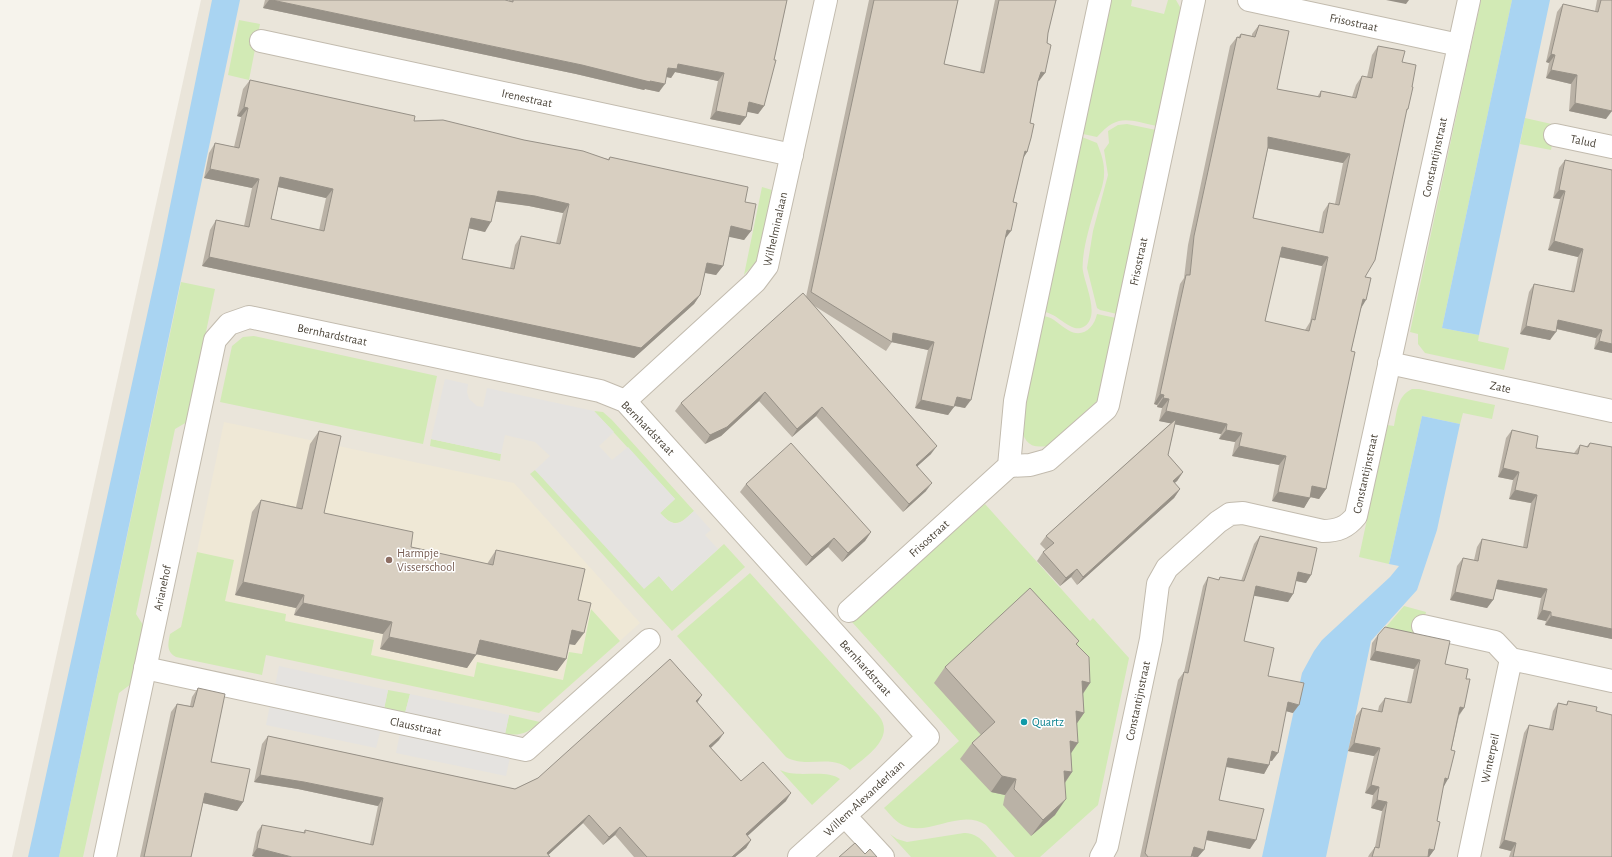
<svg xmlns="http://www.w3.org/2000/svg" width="1612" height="857" font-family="'Alegreya Sans',sans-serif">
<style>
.residential{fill:#eae5da}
.education{fill:#efe8d6}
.green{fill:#d2eab5}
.parking{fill:#e5e3e0}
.water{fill:#a9d4f2}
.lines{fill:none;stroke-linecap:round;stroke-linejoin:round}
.street-casing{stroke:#c2bbae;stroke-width:24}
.street{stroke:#fff;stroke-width:22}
.wall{fill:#bab2a6;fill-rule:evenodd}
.shaded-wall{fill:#979187}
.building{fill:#d8cfc1;stroke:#979187;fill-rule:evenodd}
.education-dot{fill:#8d6e63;stroke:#fff;stroke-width:1.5}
.culture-dot{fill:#0f9aa8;stroke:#fff;stroke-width:1.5}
.labels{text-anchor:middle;stroke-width:3;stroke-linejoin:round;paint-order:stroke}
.street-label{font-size:12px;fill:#4b4439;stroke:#fff}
.education-label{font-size:12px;fill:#785e54;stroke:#fff;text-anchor:start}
.culture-label{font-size:12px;fill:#0d838f;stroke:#fff;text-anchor:start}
</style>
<rect width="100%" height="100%" fill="#f6f3ec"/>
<!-- residential -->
<path class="residential" d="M201 0H1612V857H12Z"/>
<!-- education -->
<path class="education" d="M224 422 514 483 640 623 539 713 281 658 181 628Z"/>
<!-- green -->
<path class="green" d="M1111 0H1132L1131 6 1164 14 1168 0H1176L1180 7V14L1157 126C1128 120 1118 113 1097 137L1083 134Z
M1481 0H1512L1442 328 1479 335 1478 341 1509 348 1504 370 1425 353 1418 344V334L1410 332Z
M239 20 260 24 249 80 228 75Z
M1525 118 1556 125 1551 150 1520 144Z
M1127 124 1156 130 1117 314 1100 310 1097 308 1087 268 1093 231 1108 175 1104 150 1109 143 1108 131 1118 125Z
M1082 137 1097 143C1100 151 1104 160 1104 170 1105 183 1099 195 1095 208 1090 225 1085 241 1083 259 1083 263 1082 267 1083 271 1085 285 1100 315 1085 326 1072 335 1060 315 1045 312Z
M762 187 772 190 758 257 755 263 744 275Z
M181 282 215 289 187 422 175 429 136 614 143 625 131 684 119 693 83 857H59Z
M1097 314 1116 318 1099 398 1096 402 1047 446C1029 449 1023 441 1021 424L1044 316C1055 318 1059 325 1068 330 1082 339 1094 328 1097 314Z
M254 336 437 376 423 444 220 402 232 346 243 337Z
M1412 389H1419L1495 405 1492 419 1463 413 1460 424 1422 416 1389 564 1359 557 1387 425 1394 426C1397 412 1397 396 1412 389Z
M594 411 603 412 612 420 694 511C680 524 675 529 660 513L675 499Z
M431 439 501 454 500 461 430 446Z
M535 470 659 576 672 591 724 544 745 567 672 631 530 474Z
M985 504 1090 621 1093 618 1129 658 1098 805 1040 857H1015L986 825C961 808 929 836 905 826 896 823 890 814 884 808L959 741 852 622Z
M197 552 234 560 225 601 286 614 285 621 374 640 371 655 474 677 477 662 563 680 569 652 582 654 591 609 620 641 539 713 266 655 262 675 176 657C166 651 168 644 170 634L181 627Z
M750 573 879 716C896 738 865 757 850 770 832 753 806 769 786 757L677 636Z
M1404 606 1426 612 1419 640 1379 635Z
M388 690 410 694 405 713 384 709Z
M509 715 540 722C527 733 522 736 505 734Z
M780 770C799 779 825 768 840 779L812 805Z
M964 833C979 832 988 847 997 857H911L890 834 897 839 907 842Z"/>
<!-- parking -->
<path class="parking" d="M445 379 468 384 467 392 469 399 477 406 483 407 487 388 594 411 614 432 599 446 612 460 628 447 675 499 660 513 668 521 676 524 683 521 694 511 711 530 705 535 718 549 672 591 659 576 644 589 535 470 550 456 535 442 505 435 501 454 431 439Z
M279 666 388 690 384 709 275 686Z
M410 694 509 715 505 734 405 713Z
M270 705 381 729 376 748 266 725Z
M400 733 510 757 506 776 396 753Z"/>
<!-- water -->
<path class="water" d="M212 0H240L59 857H28L158 265Z
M1512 0H1550L1479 335 1442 328Z
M1422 416 1460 424 1437 530 1417 590 1371 641 1326 857H1262L1302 673 1314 651 1322 640 1390 577 1399 566 1389 564Z"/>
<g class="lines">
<defs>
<g id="street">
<path id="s1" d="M1249 0 1459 45"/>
<path id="s2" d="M261 41 792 155"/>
<path id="s3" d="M1555 135 1612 147"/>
<path id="s4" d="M1389 363 1612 411"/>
<path id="s5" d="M625 401 755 282 767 266 826 0"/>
<path id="s6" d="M1009 466 1030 465 1048 460 1106 409 1108 405 1194 0"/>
<path id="s7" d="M849 611 1009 466 1015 401 1100 0"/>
<path d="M1423 626 1495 642 1511 659"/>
<path id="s8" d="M145 668 526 750 649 640"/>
<path d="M845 816 883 857"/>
<path id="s9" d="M105 857 215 340 229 324 249 317 600 391 625 401 928 737 861 801 799 857"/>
<path id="s10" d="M1101 857 1107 846 1151 639 1158 584 1167 568 1218 522 1230 514 1243 513 1323 531C1338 531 1347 527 1356 516L1469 0"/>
<path id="s11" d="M1469 857 1511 659 1612 681"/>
</g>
</defs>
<!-- street casing -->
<use href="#street" class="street-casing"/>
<!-- street -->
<use href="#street" class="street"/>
</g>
<!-- wall -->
<path class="wall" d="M265 0H505L509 1V0H787L764 106 758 114 747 111 746 117 740 125 710 119 718 81 675 72 671 78 666 77 659 92 645 89 644 90 576 74 263 8Z
M869 0H958L944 64 980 72 995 0H1057L1055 2 1048 33 1045 73 1038 81 1030 123 1027 152 1023 158 1005 239 965 408 954 406 948 415 915 408 928 350 892 342 886 351 813 305 931 454 917 466 926 491 903 512 816 416 792 437 759 401 721 436 705 444 675 411 681 403 806 297Z
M1597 0H1612L1606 119 1569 111 1571 84 1546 78 1549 63 1546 62 1557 12 1563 4 1595 11Z
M1259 25 1277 89 1317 97 1321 91 1352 97 1356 85 1362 76 1367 77 1372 55 1378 46 1402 62 1412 87 1408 109 1406 112 1365 277 1361 308 1351 351 1326 489 1319 499 1310 497 1304 508 1272 501 1279 465 1232 456 1235 442 1219 439 1221 434 1175 424 1168 455 1183 472 1177 481 1174 483 1180 489 1174 498 1077 585 1071 577 1060 586 1037 561 1043 552 1046 550 1040 544 1046 536 1171 423 1159 421 1162 408 1157 407V405L1154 404 1180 284 1184 278 1188 245 1230 46 1237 37H1238L1241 34 1252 36V34ZM1268 148 1343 163 1335 204 1329 203 1323 212 1319 232 1253 218ZM1279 257 1322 266 1310 322 1305 330 1265 321Z
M250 80 414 121 524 140 608 159 610 157 745 202 751 231 744 240 729 236 723 266 716 275 705 273 700 295 694 304 634 358 202 266 210 230 216 220 244 226 252 188 204 178 209 153 215 143 234 147 241 117 237 116 243 89ZM278 187 326 198 319 230 271 219ZM496 201 529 206 563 213 556 243 521 236 515 245 510 268 462 259 468 228 485 232Z
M1565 160 1612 170V353L1594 349 1596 338 1556 329 1550 340 1520 334 1529 292 1534 284 1571 291 1578 257 1548 250 1560 199 1553 198 1559 168Z
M1512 430 1536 448 1574 453 1580 445 1586 447 1590 443 1612 447V639L1545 625 1546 621 1537 619 1541 598 1496 589 1493 600 1487 608 1450 600 1457 566 1463 558 1474 560 1477 547 1482 539 1523 547 1531 503 1509 499 1513 480 1498 477 1506 438Z
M319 431 324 513 411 547 487 564 496 550 578 600 575 645 569 644 566 659 557 671 476 654 467 668 380 649 383 634 294 615 296 608 235 595 252 512 261 500 296 507 310 444Z
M746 484 871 532 865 541 842 562 828 547 806 566 740 492Z
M1260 536 1311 575 1306 583 1296 581 1293 594 1288 602 1254 595 1244 641 1268 676 1293 713 1286 711 1272 761 1270 760 1269 765 1264 774 1226 767 1219 800 1250 849 1206 840 1191 857H1140L1178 680 1184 672 1203 586 1208 577 1218 580 1220 577 1241 581 1254 544Z
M1378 635 1445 664 1466 679 1464 708 1459 716 1443 787 1437 821 1434 850 1429 857H1368L1369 855 1375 847 1382 811 1371 808 1373 795 1365 793 1374 756 1348 751 1356 716 1362 708 1378 711 1379 706 1385 698 1407 702 1414 669 1370 660 1372 643Z
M1079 641 1077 644 1090 683 1083 694 1084 713 1077 723 1071 753 1072 772 1065 783 1055 815 1031 836 1003 805 1005 795 991 792 960 759 972 743 981 735 934 683 945 667Z
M198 688 211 762 243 802 237 811 203 803 191 857H140L171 712 177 704 190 706 192 697Z
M1568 701 1596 711 1612 857H1509L1511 851 1499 848 1524 733 1529 725 1549 729 1553 711 1558 703 1566 705Z
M697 702 719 740 711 748 741 781 786 801 747 836 751 840 746 848 735 857H634L615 835 603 845 583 823 548 855 252 856 257 832 262 825 303 833 305 830 370 844 378 806 298 789 254 782 262 744 268 736 515 789Z"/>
<!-- shaded-wall -->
<path class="shaded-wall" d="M269 0H272L582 65 665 84 659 92 645 89 644 90 576 74 263 8Z
M1386 0H1409L1406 4Z
M1551 54 1555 55 1549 63 1546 62Z
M678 64 724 73 718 81 675 72 671 78 663 76 668 68Z
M1551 70 1577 75 1571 84 1546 78Z
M1041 72 1045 73 1039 81 1035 80Z
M749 102 764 106 758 114 743 111Z
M1575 103 1612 111 1606 119 1569 111Z
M244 107 248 108 241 117 237 116Z
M716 111 746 117 740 125 710 119Z
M1268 137 1350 154 1343 163 1261 147Z
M1025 151 1027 152 1022 160Z
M210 169 259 179 252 188 204 178Z
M280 177 333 189 326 198 274 186Z
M1559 190 1565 191 1560 199 1553 198Z
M498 191 535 196 569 204 563 213 529 206 491 201Z
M471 218 491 222 485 232 464 227Z
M731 226 751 231 744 240 725 236Z
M1007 230 1011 231 1005 239Z
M1554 241 1583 249 1578 257 1548 250Z
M1282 247 1328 257 1322 266 1275 256Z
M209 257 700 295 694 304 634 358 202 266Z
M707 263 723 266 716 275 701 272Z
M1363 299 1366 300 1360 310Z
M1558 320 1602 330 1596 338 1553 328Z
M1526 326 1556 332 1550 340 1520 334Z
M893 333 934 342 928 350 891 342Z
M1599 341 1612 344V353L1594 349Z
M765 392 759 401 721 436 705 444 710 435Z
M1160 394 1164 395 1157 405 1154 404Z
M957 397 971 400 965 408 951 405Z
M1163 398 1169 399 1162 408 1157 407Z
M921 400 954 407 948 415 915 408Z
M822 407 816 416 792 437 797 429Z
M1166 411 1227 424 1221 434 1159 421Z
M1226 430 1242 433 1235 442 1219 439Z
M937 446 931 454 910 473 916 465Z
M1239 446 1286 456 1279 465 1232 456Z
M1503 468 1519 472 1513 480 1498 477Z
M1183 472 1177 481 1167 490 1173 481Z
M932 483 926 491 903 512 909 504Z
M1312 486 1326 489 1319 499 1306 496Z
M1180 489 1174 498 1077 585 1083 577Z
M1515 490 1537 495 1531 503 1509 499Z
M1278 492 1310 498 1304 508 1272 501Z
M871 532 865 541 842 562 848 553Z
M834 538 828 547 806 566 812 557Z
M1077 569 1071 577 1060 586 1066 578Z
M1298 572 1311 575 1306 583 1292 580Z
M1498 580 1547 589 1541 598 1492 588Z
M243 582 304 595 296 608 235 595Z
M1256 586 1293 594 1288 602 1250 595Z
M1455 592 1493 600 1487 608 1450 600Z
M303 603 392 622 383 634 294 615Z
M1542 610 1551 612 1546 621 1537 619Z
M1551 616 1612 629V639L1545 625Z
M572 630 584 633 575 645 563 643Z
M389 637 476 655 467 668 380 649Z
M480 640 566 659 557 671 471 653Z
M1375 651 1420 660 1414 669 1370 660Z
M1082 681 1090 683 1079 699Z
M702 695 697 703 696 701Z
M1288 702 1299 705 1293 713 1282 710Z
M1460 707 1464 708 1458 716Z
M1076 711 1084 713 1073 729Z
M724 733 719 740 704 754 709 746Z
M1070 741 1078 743 1067 759Z
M1354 743 1380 748 1374 756 1348 751Z
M1272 751 1278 753 1272 761 1266 760Z
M1228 758 1269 765 1264 774 1222 766Z
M1064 771 1072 772 1061 788Z
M260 775 304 782 383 798 378 806 298 789 254 782Z
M1002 776 1016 779 1005 795 991 792Z
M1445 778 1448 779 1443 788Z
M1371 785 1379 787 1373 795 1365 793Z
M205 793 243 802 237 811 199 802Z
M791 793 786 801 741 842 746 834Z
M1066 799 1055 815 1031 836 1043 820Z
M1377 800 1387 802 1382 811 1371 808Z
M589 815 583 823 546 857 547 853Z
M620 827 615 835 603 845 609 837Z
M1208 831 1256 840 1250 849 1202 839Z
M751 840 746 848 735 857H732Z
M1504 840 1516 843 1511 851 1499 848Z
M1194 847 1204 850 1198 857H1194L1188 856Z
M257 848 292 857H255L252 856Z
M1429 849 1434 850 1429 857H1424Z"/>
<!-- building -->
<path class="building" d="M272 0H505L513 2V0H787L774 60H776L764 106 749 102 746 117 716 111 724 73 678 64 677 69 668 68 665 84 650 81V82L582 65Z
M874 0H958L944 64 984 73 999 0H1056L1048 33 1047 43 1051 45 1045 73 1041 72 1038 81 1030 123 1034 124 1031 138 1027 152 1025 151 1013 202 1017 203 1011 231 1007 230 971 400 957 397 954 407 921 400 934 342 893 333 892 342 811 292Z
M1601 0H1612V111L1575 103 1577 75 1551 70 1555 55 1551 54 1563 4 1598 12Z
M1259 25 1289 31 1277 89 1320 97 1321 91 1356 98 1362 76 1372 78 1378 46 1405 51 1402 62 1416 65 1412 87H1413L1408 109H1407L1375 260 1365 277 1371 278 1366 300 1363 299 1351 351 1355 352 1326 489 1312 486 1310 498 1278 492 1286 456 1239 446 1242 433 1226 430 1227 424 1166 411 1169 399 1163 398 1164 395 1160 394 1186 275H1190L1194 236 1237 37 1240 38 1241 34 1255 37ZM1268 137 1350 154 1339 205 1329 203 1323 233 1253 218 1268 147ZM1282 247 1328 257 1315 320 1312 319 1309 331 1265 321Z
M250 80 415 116 414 121 443 120 524 140 583 151 609 160 610 157 748 187 745 202 756 204 751 231 731 226 723 266 707 263 700 295 641 348 209 257 216 220 249 227 259 179 210 169 215 143 239 148 248 108 244 107ZM280 177 333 189 324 231 271 219ZM498 191 535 196 569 204 560 244 521 236 514 269 462 259 471 218 491 222Z
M1565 160 1612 170V344L1599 341 1602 330 1558 320 1556 332 1526 326 1534 284 1574 292 1583 249 1554 241 1565 191 1559 190Z
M803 293 937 446 916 465 932 483 909 504 822 407 797 429 765 392 727 427 710 435 681 403Z
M1176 419 1168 455 1183 472 1173 481 1180 489 1083 577 1077 569 1066 578 1043 552 1054 543 1046 536Z
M1512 430 1538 436 1536 448 1578 454 1580 445 1588 447 1590 443 1612 447V629L1551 616V612L1542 610 1547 589 1498 580 1493 600 1455 592 1463 558 1478 561 1482 539 1527 548 1537 495 1515 490 1519 472 1503 468Z
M319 431 341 436 324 513 413 532 411 547 493 565 496 550 585 569 578 600 591 603 584 633 572 630 566 659 480 640 476 655 389 637 392 622 303 603 304 595 243 582 261 500 302 509Z
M791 443 871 532 848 553 834 538 812 557 746 484Z
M1260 536 1317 548 1311 575 1298 572 1293 594 1256 586 1244 641 1274 648 1268 676 1304 683 1299 705 1288 702 1278 753 1272 751 1269 765 1228 758 1219 800 1264 809 1256 840 1208 831 1204 850 1194 847 1191 857H1148L1145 853 1184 672 1188 673 1208 577 1219 580 1220 577 1244 581Z
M1030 588 1079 641 1076 644 1089 657 1090 683 1082 681 1084 713 1076 711 1078 743 1070 741 1072 772 1064 771 1066 799 1043 820 1014 789 1016 779 1002 776 972 743 995 722 945 667Z
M1385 627 1450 641 1445 664 1468 669 1466 679H1470L1464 708 1460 707 1451 750 1455 751 1448 779 1445 778 1437 821 1440 822 1434 850 1429 849 1428 857H1372L1375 847 1379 848 1387 802 1377 800 1379 787 1371 785 1380 748 1354 743 1362 708 1382 712 1385 698 1411 703 1420 660 1375 651 1378 635Z
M670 659 702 695 696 701 724 733 709 746 741 781 763 762 791 793 746 834 751 840 732 857H647L620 827 609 837 589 815 547 853 550 857H292L257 848 262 825 305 833V830L373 845 383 798 304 782 260 775 268 736 515 789 538 778Z
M198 688 225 694 211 762 250 769 243 802 205 793 191 857H144L177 704 193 707Z
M1568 701 1597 707 1596 711 1612 715V857H1513L1516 843 1504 840 1529 725 1553 730 1558 703 1567 705Z
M855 843 865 854 870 849 877 857H839Z"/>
<!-- markers -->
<circle class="education-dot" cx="389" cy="560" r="4"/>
<circle class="culture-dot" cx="1024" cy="722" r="4"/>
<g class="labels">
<!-- street labels -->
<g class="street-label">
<text dy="4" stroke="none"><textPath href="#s1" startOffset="107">Frisostraat</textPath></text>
<text dy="4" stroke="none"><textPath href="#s2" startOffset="272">Irenestraat</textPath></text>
<text dy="4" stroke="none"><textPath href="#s3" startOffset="29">Talud</textPath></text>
<text dy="4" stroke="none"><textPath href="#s10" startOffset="881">Constantijnstraat</textPath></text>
<text dy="4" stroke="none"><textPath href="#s5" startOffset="234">Wilhelminalaan</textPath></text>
<text dy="4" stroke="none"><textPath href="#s6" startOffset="268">Frisostraat</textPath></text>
<text dy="4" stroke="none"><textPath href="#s9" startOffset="656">Bernhardstraat</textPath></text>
<text dy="4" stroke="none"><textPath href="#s4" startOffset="114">Zate</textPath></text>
<text transform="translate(648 428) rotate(46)" y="4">Bernhardstraat</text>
<text dy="4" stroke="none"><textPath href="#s10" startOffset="557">Constantijnstraat</textPath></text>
<text dy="4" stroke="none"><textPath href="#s7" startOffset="108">Frisostraat</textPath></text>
<text dy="4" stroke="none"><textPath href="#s9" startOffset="275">Arianehof</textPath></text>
<text dy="4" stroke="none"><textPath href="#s9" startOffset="1316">Bernhardstraat</textPath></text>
<text dy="4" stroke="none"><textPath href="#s10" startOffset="161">Constantijnstraat</textPath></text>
<text dy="4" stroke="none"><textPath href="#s8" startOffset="277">Clausstraat</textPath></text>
<text dy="4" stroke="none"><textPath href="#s11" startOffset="101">Winterpeil</textPath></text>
<text transform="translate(864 798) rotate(-43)" y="4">Willem-Alexanderlaan</text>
</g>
<!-- education labels -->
<g class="education-label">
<text x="397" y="557">Harmpje<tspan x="397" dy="14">Visserschool</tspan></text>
</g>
<!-- culture labels -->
<g class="culture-label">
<text x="1032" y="726">Quartz</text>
</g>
</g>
</svg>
